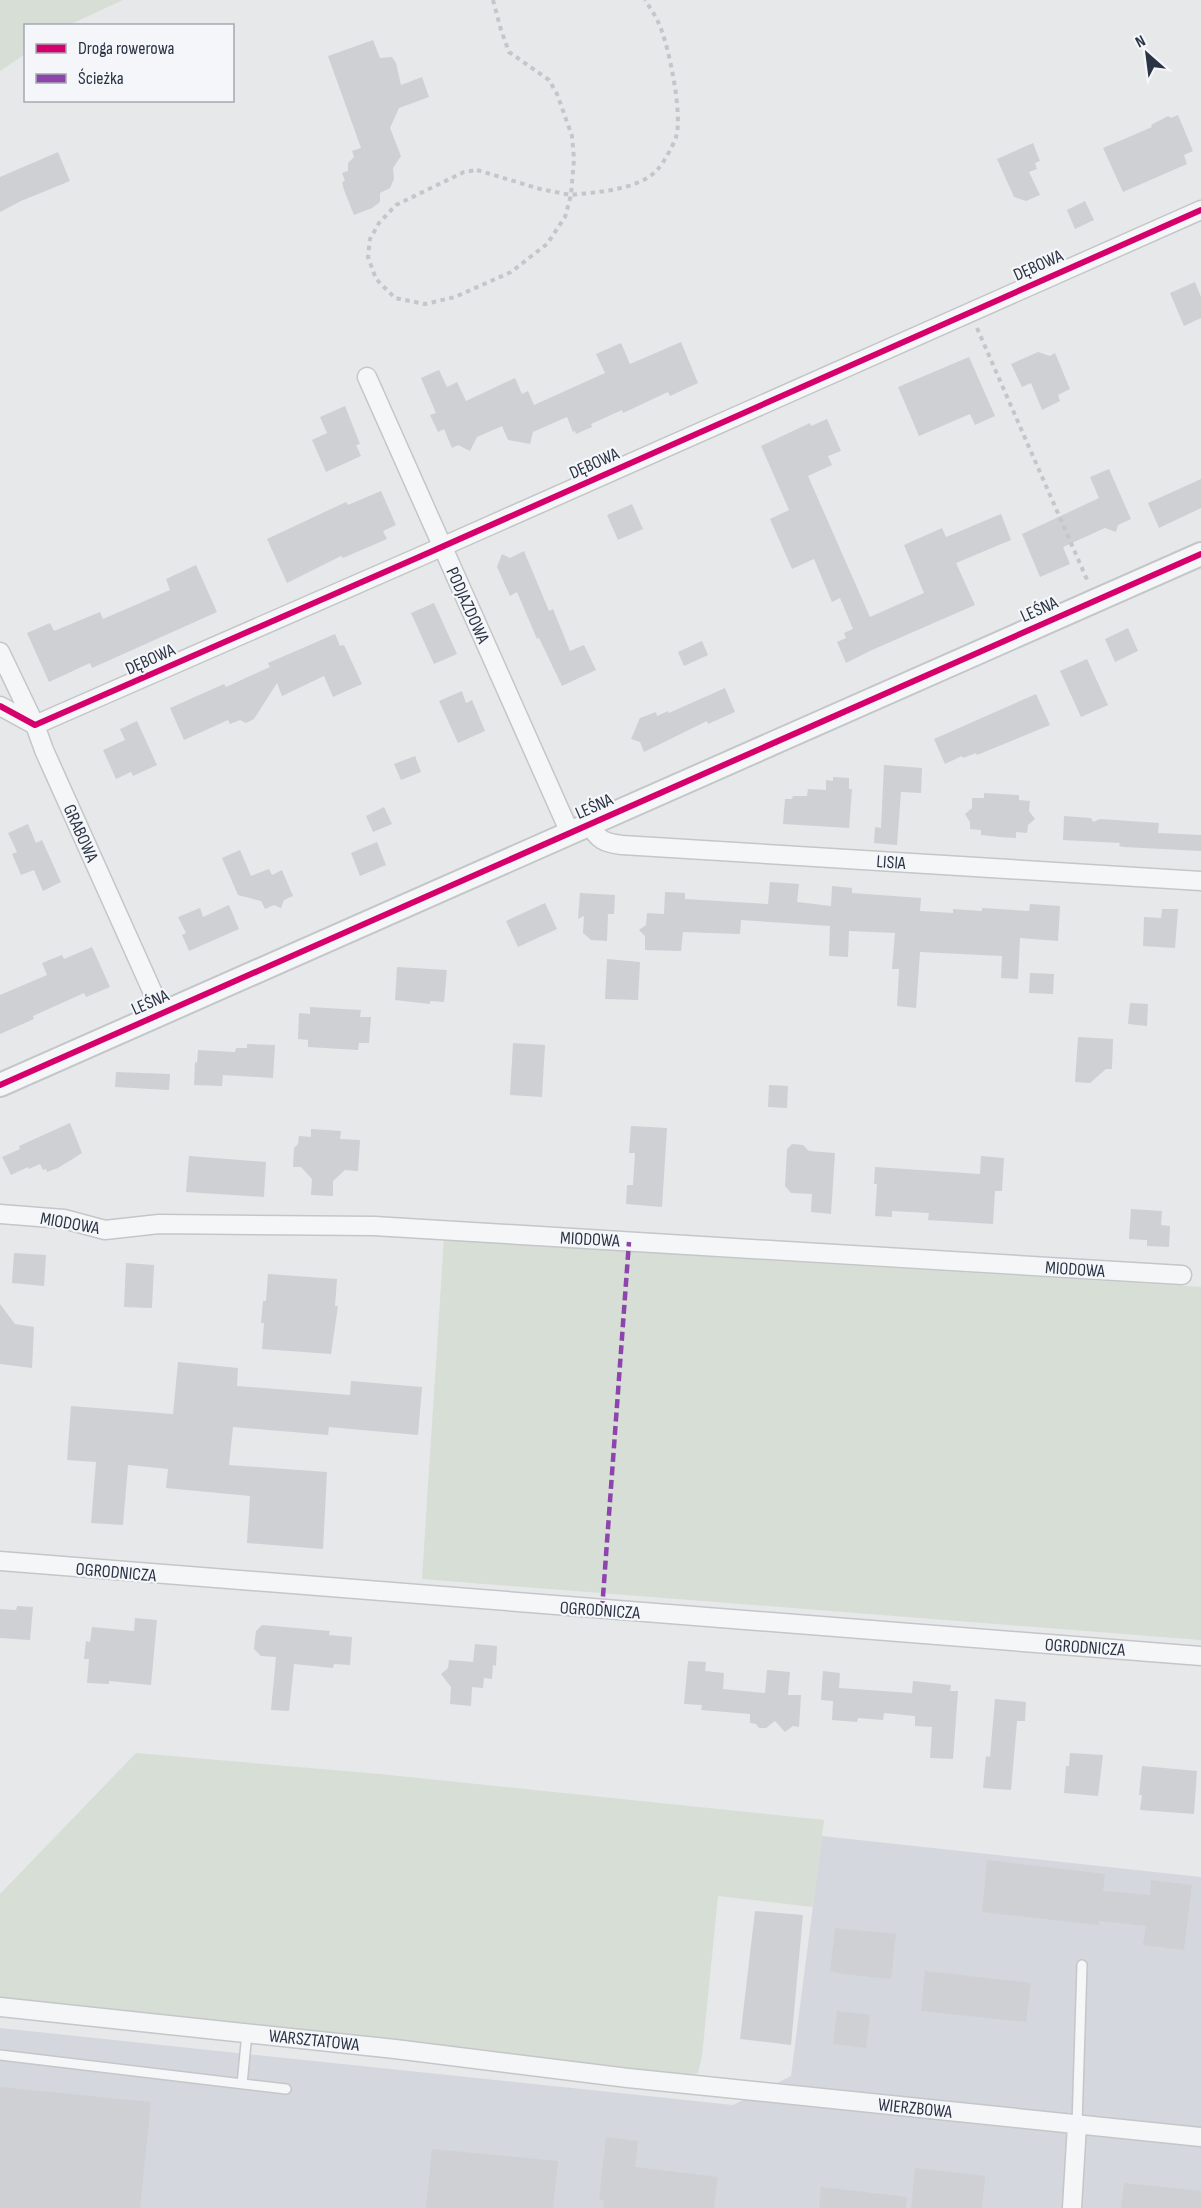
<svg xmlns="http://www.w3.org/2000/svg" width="1201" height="2208" font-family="'Sofia Sans Condensed',sans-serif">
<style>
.built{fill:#d4d7dd}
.green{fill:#d6ded6}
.building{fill:#ced0d3}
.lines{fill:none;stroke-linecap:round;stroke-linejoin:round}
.service-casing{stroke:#c4c6c8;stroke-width:12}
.minor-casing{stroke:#c4c6c8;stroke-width:21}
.tertiary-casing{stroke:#c4c6c8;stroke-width:26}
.path{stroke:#c5c6ca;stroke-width:4;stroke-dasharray:4.5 4.5;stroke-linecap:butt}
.service{stroke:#f5f6f7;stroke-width:9}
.minor{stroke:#f5f6f7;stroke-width:18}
.tertiary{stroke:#f5f6f7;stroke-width:22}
.quiet{stroke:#8e44ad;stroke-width:4.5;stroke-dasharray:9 4.5;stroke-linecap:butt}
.cycleway-casing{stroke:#f4f6f9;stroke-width:10}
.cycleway{stroke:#d6006c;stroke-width:6}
.labels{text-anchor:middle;stroke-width:4.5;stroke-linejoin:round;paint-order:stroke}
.street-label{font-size:18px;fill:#2b3445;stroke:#f4f6f9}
</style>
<rect width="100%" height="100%" fill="#e6e8ea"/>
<!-- built -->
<path class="built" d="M822 1836 1201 1877V2208H0V2028L733 2105 791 2076Z"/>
<!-- green -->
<path class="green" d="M0 0H123L69 25 26 26 25 54 0 71Z
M444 1238 634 1252 1201 1287V1640L422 1579Z
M136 1753 380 1774 824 1820 813 1907 718 1896 702 2056 698 2073 683 2076 0 1997V1894Z"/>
<!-- building -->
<path class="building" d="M373 40 380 58 392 57 396 63 401 85 422 77 429 97 399 108 390 128 401 156 393 168 394 179 390 188 380 193V202L372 208 354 215 344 190 342 182 345 181 342 173 348 171V163L354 157 352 151 361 148 328 56Z
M1178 115 1193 151 1184 155 1187 164 1123 192 1103 148 1152 127 1151 125 1168 116 1171 118Z
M1033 143 1040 161 1035 163 1037 169 1029 172 1040 195 1026 201 1014 197 997 159Z
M58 152 70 181 21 201 0 212V177Z
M1085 201 1094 220 1075 229 1067 210Z
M1195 282 1201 297V318L1184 326 1170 293Z
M681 342 698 383 670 396 668 392 623 413 622 410 591 424 592 427 576 434 575 431 573 432 567 417 533 432 530 444 508 440 502 426 477 437 470 451 458 445 452 448 444 429 438 432 430 415 436 413 421 378 439 370 447 387 457 382 466 401 515 378 522 394 528 391 534 405 605 373 596 354 621 343 630 364Z
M1038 352 1050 356 1055 353 1070 389 1058 395 1060 401 1042 410 1031 383 1022 387 1011 364Z
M969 357 995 416 975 425 970 414 919 436 898 387Z
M345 406 360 444 356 445 361 456 326 472 312 440 327 433 320 417Z
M827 419 841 451 828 456 832 465 808 476 870 617 924 593 904 545 942 528 946 537 1001 514 1011 540 956 563 975 605 872 650 846 663 837 642 846 638 844 633 853 629 840 598 832 602 814 559 792 569 770 519 789 510 761 446 810 423 811 426Z
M1109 469 1131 519 1118 525 1116 532 1105 528 1063 547 1070 564 1040 577 1022 534 1099 498 1090 477Z
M1201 479V508L1159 528 1148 503Z
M381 491 396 525 383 531 387 539 343 558 341 556 287 583 267 539 346 502 348 505Z
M632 504 643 529 618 540 607 515Z
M524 551 549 611 553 609 570 651 584 645 596 670 562 686 539 638 537 639 517 592 510 596 497 567 502 554 510 558Z
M196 565 217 612 92 668 90 663 49 682 27 633 50 623 54 631 100 612 103 619 170 590 166 579Z
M434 603 457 654 434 664 411 613Z
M1128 628 1138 651 1115 662 1105 639Z
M335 634 340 646 344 645 362 684 333 697 324 676 282 696 277 683 254 719 246 723 240 720 230 724 228 720 184 740 170 708 224 684 226 687 270 667 268 663Z
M702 641 708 655 684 666 678 652Z
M1087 659 1108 705 1081 717 1060 671Z
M725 688 735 712 708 724 707 721 644 752 640 742 631 739 640 718 656 712 657 716 668 711 669 713Z
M462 691 466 703 472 700 485 731 458 743 439 701Z
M1036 694 1050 725 977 755 976 753 963 758 962 756 945 764 934 739Z
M137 721 157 765 133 776 131 772 116 779 103 750 125 740 120 729Z
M415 756 421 772 401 780 394 764Z
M884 765 922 768 921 793 901 792 897 845 874 843 875 827 881 828Z
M833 777 849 778V789H852L849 828 783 824 785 799H792L793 796H807L808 789 826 790V780L833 781Z
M984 793 1019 795V800L1030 801 1029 811 1035 819 1028 825 1027 833 1016 832V838L999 837 981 835V830L970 829V822L965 814 972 808V798H984Z
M384 807 392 824 373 832 366 816Z
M1064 816 1091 818 1093 822 1100 819 1159 823 1158 833 1201 835V851L1124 847 1119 846 1120 843 1063 840Z
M28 824 36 843 42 840 61 882 43 891 34 870 21 875 12 854 17 852 8 833Z
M377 842 386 865 360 876 351 853Z
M240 850 251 876 269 869 272 875 282 870 293 896 284 900 281 908 274 905 265 909 261 901 238 895 222 858Z
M770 882 799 884 797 902 831 906 832 886 852 888V893L921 898 920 911 953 913V909L982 911V908L1029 911 1030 904 1060 906 1058 941 1020 938 1018 979 1001 978 1002 956 920 952 916 1008 897 1006 899 969H892L895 933 849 931 848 957 829 956 830 926 741 920 740 934 683 932 681 951 645 950V936L639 930 646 925 647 913 664 914 665 892 685 893V899L768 904Z
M580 893 615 895 614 914H608L607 941 591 940 583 933 584 916 578 919Z
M545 903 557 929 518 947 506 921Z
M229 905 239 929 189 951 182 935 186 933 178 917 200 908 203 917Z
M1162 909H1178L1175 948 1143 946 1144 917 1161 918Z
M92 947 110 987 86 997 84 993 33 1016 34 1019 0 1034V995L47 975 42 963 62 955 64 959Z
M607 959 640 962 638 1000 605 999Z
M397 967 447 970 444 1002 430 1001V1004L395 1000Z
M1030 973 1054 974 1053 994 1029 993Z
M1130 1003 1148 1004 1147 1026 1128 1024Z
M310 1007 361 1010 360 1017H371L369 1043H359L358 1050 308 1047V1040L298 1039 299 1013 310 1014Z
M1078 1037 1113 1039 1112 1069H1106L1090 1083 1075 1082Z
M513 1043 545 1045 542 1097 510 1095Z
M247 1044 275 1045 273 1078 223 1075 222 1086 194 1085 195 1062 197 1063 198 1050 235 1052 236 1048H247Z
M116 1072 170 1074 169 1090 115 1087Z
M769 1085 788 1086 787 1108 768 1107Z
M70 1123 82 1153 58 1168 47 1172 46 1169 43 1170 40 1164 29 1169 28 1167 11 1175 2 1157 20 1149 19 1146Z
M631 1126 667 1128 662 1207 626 1204 627 1185H633L635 1153H629Z
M311 1129 341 1131 340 1139 360 1140 358 1171 345 1170 333 1181V1196L311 1195 312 1179 301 1167H293L294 1148 298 1144 299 1136 311 1137Z
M792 1144 803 1145 809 1151 835 1153 831 1214 811 1212 812 1194 791 1193 785 1186 787 1149Z
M189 1156 266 1162 264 1197 186 1192Z
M981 1156 1004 1158 1002 1191H995L993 1224 928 1220 929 1213 892 1211V1217L875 1216 877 1184H874L875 1167 980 1174Z
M1131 1209 1162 1211 1161 1225 1170 1226 1169 1247 1147 1246V1240L1129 1239Z
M14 1253 46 1255 44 1286 12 1283Z
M126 1263 154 1265 152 1308 124 1307Z
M268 1274 337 1279 335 1306H338L331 1354 262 1349 264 1323H261L263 1301H266Z
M0 1304 15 1324 34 1327 32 1368 0 1364Z
M178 1362 238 1368 237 1386 350 1395 351 1381 422 1387 418 1435 329 1427 328 1435 233 1427 229 1465 327 1472 323 1549 247 1543 250 1496 166 1488 168 1469 128 1465 123 1525 91 1523 96 1462 67 1460 71 1406 173 1414Z
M17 1606 33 1607 30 1640 0 1638V1609L16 1610Z
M135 1618 157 1620 151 1685 109 1681V1684L87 1683 89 1659H84L86 1641 90 1642 92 1627 134 1631Z
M262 1625 330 1631 329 1635 352 1637 350 1665 334 1664 333 1668 294 1664 289 1711 271 1710 276 1657 261 1656 254 1649 256 1631Z
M475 1644 497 1646 496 1666 493 1665 492 1679 484 1678 483 1688 472 1687 471 1706 450 1704 451 1687 441 1674 448 1668 449 1660 473 1662Z
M688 1661 706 1662 705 1671 724 1673 723 1689 765 1693 767 1670 790 1672 788 1695H801L799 1727 793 1726 785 1732 775 1721 766 1728H759L756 1724 750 1723V1714L701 1710 702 1705 684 1704Z
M823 1671 840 1673 839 1688 912 1693 913 1681 951 1685 950 1691H958L953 1759 930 1758 932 1727 915 1726V1716L884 1713 883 1720 858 1718 857 1722 832 1720 833 1701 821 1700Z
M995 1699 1026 1702 1025 1721H1017L1011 1790 983 1788 986 1756 990 1757Z
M1070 1753 1103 1755 1098 1796 1064 1793 1066 1766H1069Z
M1142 1766 1197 1771 1194 1814 1140 1810 1142 1795H1139Z
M987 1860 1105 1874 1103 1891 1150 1895 1151 1880 1192 1885 1184 1950 1143 1945 1146 1926 1099 1921V1925L982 1912Z
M755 1911 803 1915 791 2045 740 2039Z
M835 1928 896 1934 891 1979 843 1974 830 1971Z
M925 1971 1031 1983 1026 2022 921 2011Z
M837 2011 870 2015 866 2048 833 2044Z
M0 2087 151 2102 140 2208H0Z
M606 2137 638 2141 635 2167 718 2177 714 2208H603L604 2200 599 2199Z
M432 2149 558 2161 553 2208H426Z
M915 2168 985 2176 982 2208H911Z
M1124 2183 1201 2191V2208H1121Z
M821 2187 907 2197 906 2208H819Z"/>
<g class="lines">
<defs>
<path id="service" d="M0 2055 286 2089
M242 2084 247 2033
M1077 2125 1082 1965"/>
<path id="minor" d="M367 377 570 833
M0 652 35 725 44 750 162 1013
M0 706 35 725 419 557 1201 210
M590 824C597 840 605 843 622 845L1201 881
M0 1214 64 1219 105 1230 159 1224 374 1226 1182 1275
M0 1561 1201 1656
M0 2007 395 2049 628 2078 1201 2137
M1072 2208 1077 2125"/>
<path id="tertiary" d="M0 1085 1201 554"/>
</defs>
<!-- service casing -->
<use href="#service" class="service-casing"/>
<!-- minor casing -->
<use href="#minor" class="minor-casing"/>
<!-- tertiary casing -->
<use href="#tertiary" class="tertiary-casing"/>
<!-- path -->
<path class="path" d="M493 0 501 30 509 52 549 80 557 94 572 136 574 159 571 195C597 192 640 190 658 169 664 162 673 146 676 137 683 115 669 46 659 24 656 16 650 8 645 0
M477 170 540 189 571 195 565 217 547 244 511 272 455 297 425 304 395 298 376 279 368 257 370 239 379 223 396 205 464 172Z
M977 328 1088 582"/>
<!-- service -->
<use href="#service" class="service"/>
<!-- minor -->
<use href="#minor" class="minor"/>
<!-- tertiary -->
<use href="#tertiary" class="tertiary"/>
<!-- quiet -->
<path class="quiet" d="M602 1610 629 1242"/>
<defs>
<path id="cycleway" d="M0 706 35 725 419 557 1201 210
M0 1085 1201 554"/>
</defs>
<!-- cycleway casing -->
<use href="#cycleway" class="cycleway-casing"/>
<!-- cycleway -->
<use href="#cycleway" class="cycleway"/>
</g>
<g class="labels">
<!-- street labels -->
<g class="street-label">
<text transform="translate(1038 265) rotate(-24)" y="6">DĘBOWA</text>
<text transform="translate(594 463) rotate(-24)" y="6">DĘBOWA</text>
<text transform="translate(468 605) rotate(66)" y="6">PODJAZDOWA</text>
<text transform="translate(1039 609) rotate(-24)" y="6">LEŚNA</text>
<text transform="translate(150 659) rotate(-24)" y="6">DĘBOWA</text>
<text transform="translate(594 806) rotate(-24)" y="6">LEŚNA</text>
<text transform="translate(81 833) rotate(66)" y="6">GRABOWA</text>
<text transform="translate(891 862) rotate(4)" y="6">LISIA</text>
<text transform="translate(150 1002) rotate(-24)" y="6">LEŚNA</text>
<text transform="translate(70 1223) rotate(10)" y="6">MIODOWA</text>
<text transform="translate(590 1239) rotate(3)" y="6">MIODOWA</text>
<text transform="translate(1075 1269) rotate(4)" y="6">MIODOWA</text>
<text transform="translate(116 1572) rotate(5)" y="6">OGRODNICZA</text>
<text transform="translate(600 1610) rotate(4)" y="6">OGRODNICZA</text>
<text transform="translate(1085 1647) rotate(4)" y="6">OGRODNICZA</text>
<text transform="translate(314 2040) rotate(6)" y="6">WARSZTATOWA</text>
<text transform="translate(915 2108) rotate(6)" y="6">WIERZBOWA</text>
</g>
</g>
<!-- legend -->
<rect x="24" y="24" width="210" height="78" fill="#f4f6f9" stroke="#a4a8b1" stroke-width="1.5"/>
<rect x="36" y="44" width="30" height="9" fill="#d6006c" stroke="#a4a8b1" stroke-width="1.5"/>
<text x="78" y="54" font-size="18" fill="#2b3445">Droga rowerowa</text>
<rect x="36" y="74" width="30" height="9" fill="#8e44ad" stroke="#a4a8b1" stroke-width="1.5"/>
<text x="78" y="84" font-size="18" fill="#2b3445">Ścieżka</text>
<!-- north arrow -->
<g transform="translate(1147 54) rotate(332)" stroke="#f4f6f9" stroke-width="4.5" paint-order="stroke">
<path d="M0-4.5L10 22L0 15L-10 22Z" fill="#2b3445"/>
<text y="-9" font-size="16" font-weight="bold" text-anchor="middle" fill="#2b3445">N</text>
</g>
</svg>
